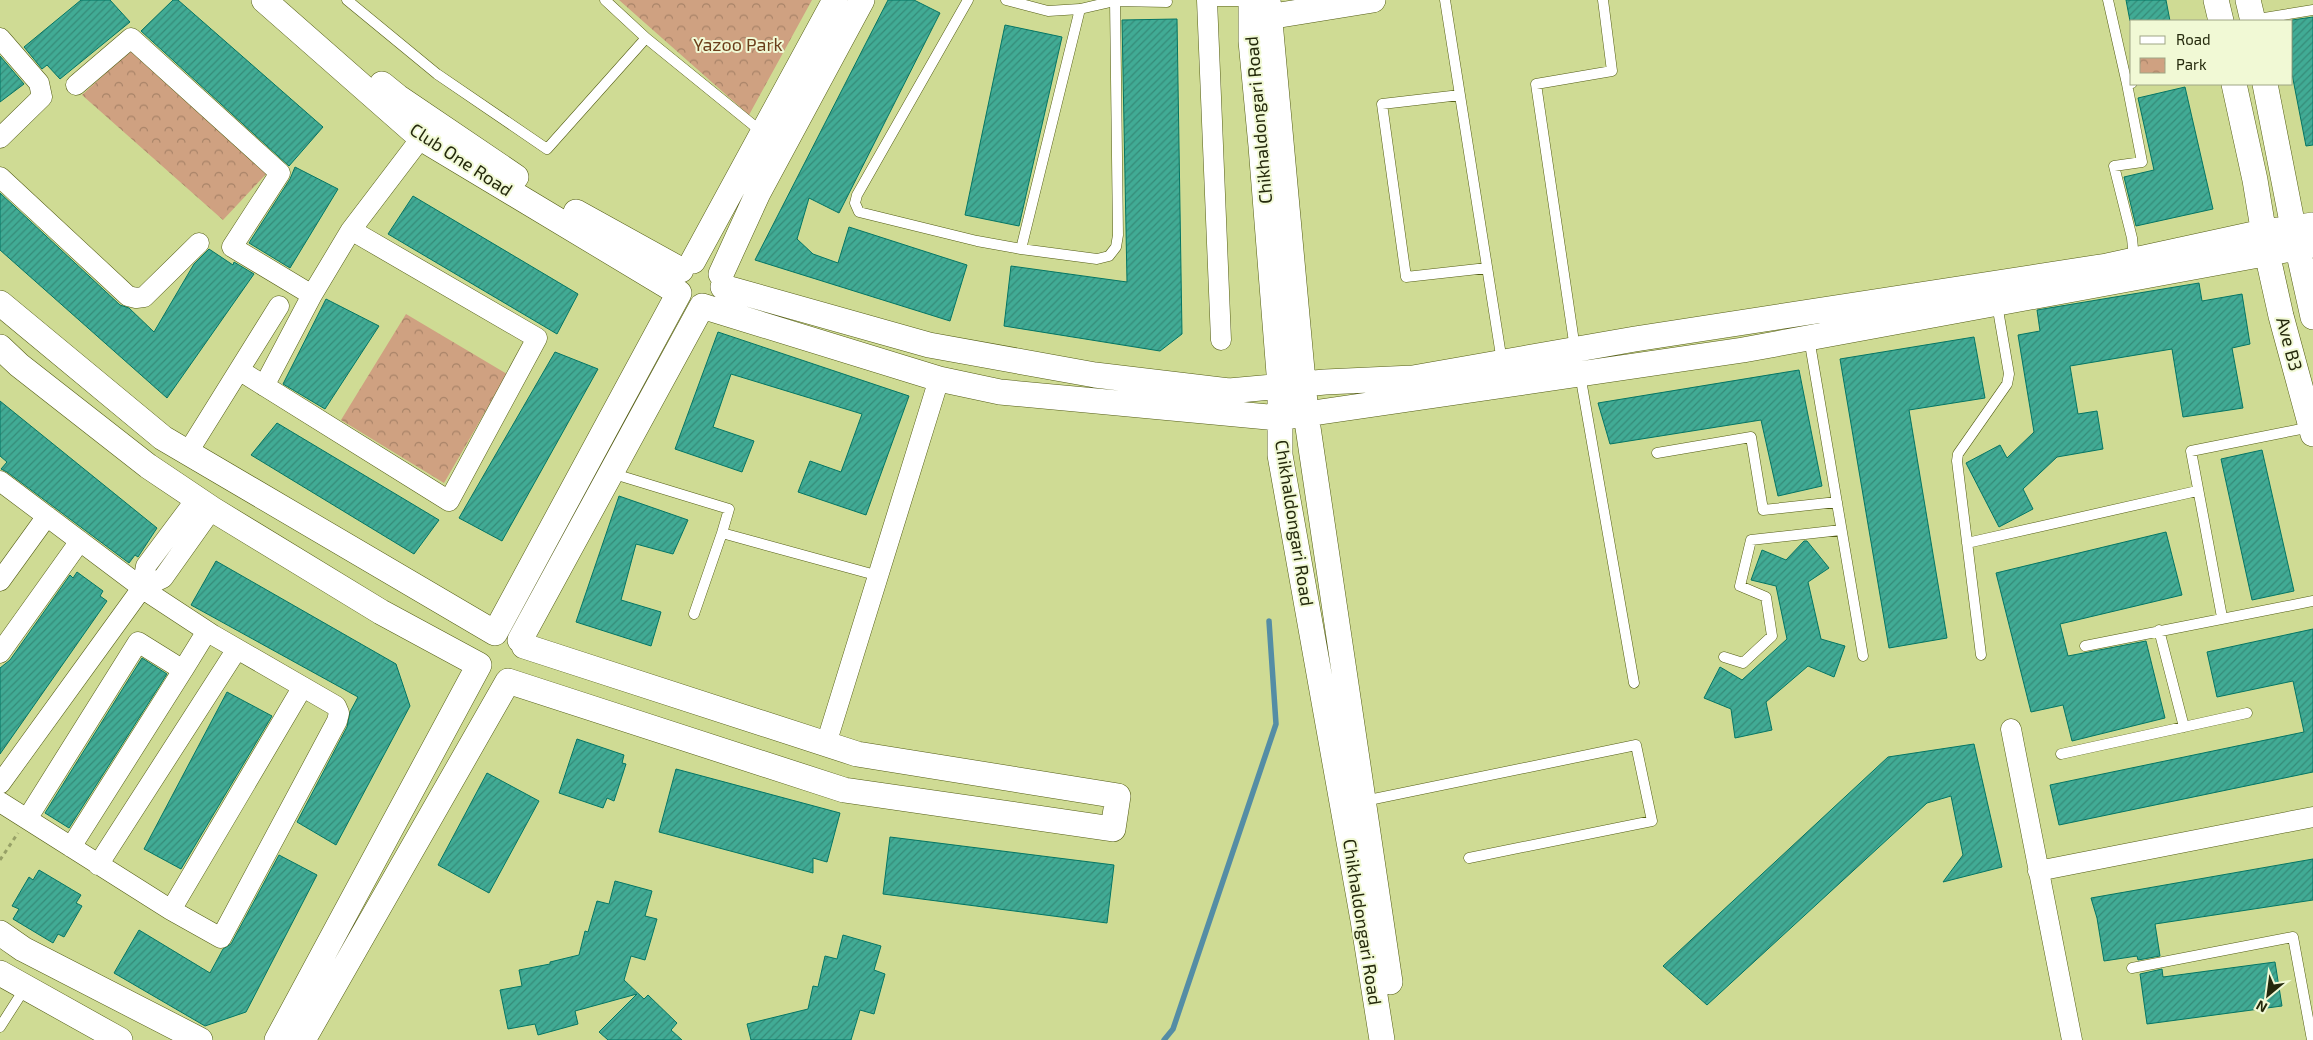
<svg xmlns="http://www.w3.org/2000/svg" width="2313" height="1040" font-family="'Exo 2',sans-serif">
<style>
.park{fill:url(#park-crowns)}
.lines{fill:none;stroke-linecap:round;stroke-linejoin:round}
.stream{stroke:#548da5;stroke-width:5.5}
.building{fill:url(#building-hatch);stroke:#047664}
.service-casing{stroke:#545d15;stroke-width:11}
.minor-casing{stroke:#545d15;stroke-width:21}
.tertiary-casing{stroke:#545d15;stroke-width:26}
.path{stroke:#97a167;stroke-width:3;stroke-dasharray:4 4;stroke-linecap:butt}
.service{stroke:#fff;stroke-width:10}
.minor{stroke:#fff;stroke-width:20}
.tertiary{stroke:#fff;stroke-width:25}
.labels{text-anchor:middle;stroke-width:4;stroke-linejoin:round;paint-order:stroke}
.park-label{font-size:18px;fill:#6b3e1a;stroke:#f1f9d5}
.street-label{font-size:18px;fill:#24290c;stroke:#f1f9d5}
</style>
<defs>
<pattern id="park-crowns" width="20" height="18" patternUnits="userSpaceOnUse" patternTransform="scale(1.25)"><rect width="20" height="18" fill="#cfa181"/><path d="M2 6a3 3 0 1 1 6 0M12 15a3 3 0 1 1 6 0" fill="none" stroke="#a88368"/></pattern>
<pattern id="building-hatch" width="6" height="6" patternUnits="userSpaceOnUse" patternTransform="scale(1.25)"><rect width="6" height="6" fill="#41ab95"/><path d="M-1 1l2-2M0 6l6-6M5 7l2-2" fill="none" stroke="#368b78"/></pattern>
</defs>
<rect width="100%" height="100%" fill="#cfdb94"/>
<!-- park -->
<path class="park" d="M619 0H812L749 115Z
M133 48 268 172 223 220 82 95Z
M406 314 507 374 444 483 341 420Z"/>
<g class="lines">
<!-- stream -->
<path class="stream" d="M1164 1040 1173 1029 1276 724 1269 621"/>
</g>
<!-- building -->
<path class="building" d="M81 0H110L130 22 60 79 47 65 42 69 24 47Z
M173 0H178L323 127 289 166 141 31Z
M888 0H914L940 13 839 213 809 198 797 239 813 254 838 263 849 227 967 265 950 321 755 260Z
M2126 0H2166L2170 21H2130Z
M2313 17V145L2306 146 2292 74V20Z
M1177 19 1182 334 1160 351 1004 326 1011 266 1127 282 1122 20Z
M1005 25 1062 37 1019 226 965 215Z
M0 56 24 84 0 102Z
M2185 87 2213 209 2136 226 2124 177 2154 170 2138 98Z
M295 167 338 189 290 268 249 243 290 179Z
M0 193 120 305 129 308 154 332 194 264 209 249 233 265 234 262 254 274 167 398 0 250Z
M413 196 578 294 557 334 388 234Z
M2199 283 2202 301 2242 294 2250 344 2232 348 2243 408 2183 417 2172 349 2070 366 2078 414 2097 411 2103 449 2057 457 2023 489 2033 509 1999 527 1966 463 2000 445 2007 458 2034 432 2018 335 2040 331 2037 310Z
M326 299 379 326 325 409 283 384Z
M718 332 909 396 866 515 798 492 810 461 841 472 862 414 731 374 713 427 754 441 742 472 675 449Z
M1974 337 1985 398 1909 410 1947 638 1889 648 1840 359Z
M555 352 598 369 502 541 459 518Z
M1799 370 1822 486 1778 496 1761 420 1610 444 1598 403Z
M0 401 157 528 138 557 135 555 129 563 7 472 1 469 7 462 0 456Z
M277 423 439 520 414 554 251 455Z
M2262 450 2294 591 2252 600 2221 459Z
M619 496 688 520 673 554 636 544 621 600 661 612 651 646 576 622Z
M2166 532 2182 595 2060 624 2068 656 2146 641 2165 718 2072 741 2063 705 2031 712 1996 573Z
M1804 541H1807L1829 568 1808 582 1821 639 1845 646 1834 677 1808 666 1766 702 1772 730 1735 738 1731 709 1704 698 1720 667 1742 680 1787 639 1776 586 1751 580 1762 550 1786 560Z
M216 561 396 664 410 706 336 845 297 822 347 727 350 712 358 697 191 605Z
M77 572 103 591 100 596 107 601 0 754V668L10 660 70 575 73 578Z
M2313 629V772L2059 825 2050 785 2304 732 2293 681 2217 697 2207 652Z
M142 658 167 674 69 828 45 813Z
M227 692 272 716 181 869 144 849Z
M577 739 624 755 622 763 626 764 614 801 607 798 603 808 559 793Z
M1974 744 2002 867 1943 882 1963 855 1951 796 1927 803 1707 1005 1663 966 1888 757Z
M676 769 840 813 827 862 813 858V873L659 832Z
M487 773 539 801 489 893 438 865Z
M890 837 1114 865 1107 923 883 894Z
M279 855 317 875 246 1012 205 1026 114 973 139 930 210 973 223 949 231 944Z
M2313 859V900L2155 924 2160 956 2138 960 2137 956 2104 961 2097 918 2091 898Z
M39 870 81 895 76 903 82 906 64 937 58 934 53 943 13 919 19 909 12 906 29 877 33 880Z
M615 881 652 891 645 916 657 919 645 960 631 956 624 980 644 999 648 995 677 1023 671 1030 682 1040H608L599 1032 637 994 575 1011 578 1024 538 1035 535 1024 508 1029 500 990 522 986 519 970 550 964V962L579 955 585 931 588 932 597 901 609 904Z
M843 935 881 946 874 970 885 974 874 1014 860 1010 851 1040H751L747 1024 808 1009 813 986 818 987 825 956 837 959Z
M2275 962 2282 1006 2147 1024 2140 974 2162 969 2163 977Z"/>
<g class="lines">
<defs>
<path id="service" d="M347 0 437 74 547 149 646 38 605 0
M968 0 857 195 855 203 859 212 977 241 1021 249 1097 259 1109 256 1116 247 1118 235 1115 0
M1006 0 1048 11 1080 9 1115 1 1167 2
M1445 0 1502 362
M2108 0 2127 84 2132 83
M1207 1H1251
M2252 20 2313 10
M646 38 763 133
M2127 84 2142 162 2114 166 2132 238 2134 259
M1460 95 1382 104 1406 277 1487 268
M1021 249 1080 9
M1809 338 1863 656
M1575 349 1536 84 1612 71 1603 0
M1580 374 1634 683
M1657 453 1751 437 1763 510 1837 502
M611 473 729 509 722 533 879 576
M1967 543 2197 491
M694 614 722 533
M2222 617 2191 451 2311 427
M2159 630 2184 727
M2085 646 2313 601
M1981 655 1957 461 1958 454 2007 384 2009 374 1997 304
M1724 657 1743 663 1772 636 1766 597 1740 586 1751 540 1841 530
M2061 754 2247 713
M1364 801 1636 745 1652 821 1469 858
M2132 968 2293 937 2312 1040
M0 1027 25 988"/>
<path id="minor" d="M1207 0 1221 340
M0 38 39 83 42 97 0 138
M76 85 131 38 280 173 232 247 312 295
M0 177 128 296 136 298 144 297 199 243
M239 370 449 501 537 338 351 230
M264 386 312 295 351 230 421 138
M188 452 279 306
M0 481 149 593 213 635 336 706 339 713 337 721 221 938 171 910
M197 498 146 566 142 588 163 578 212 509
M0 581 47 516
M0 653 80 541
M2011 729 2072 1040
M826 744 939 379
M0 784 142 588
M0 802 171 910 302 688
M27 819 138 642 183 670 207 631
M71 847 183 670
M98 865 237 649
M2038 871 2313 817"/>
<path id="tertiary" d="M1251 0V41L1261 146 1280 386V455L1363 920 1382 1040
M1268 0 1306 414 1390 982
M2216 0 2221 21
M2248 0 2253 21
M1268 17 1373 0
M382 84 398 97 516 177
M2234 84 2255 180 2267 253 2281 316 2313 434
M2265 84 2293 227 2313 317
M576 212 681 270
M693 261 835 0
M721 274 758 193 862 0
M723 287 929 345 1095 375 1229 391 1325 382 1413 378 1635 339 2107 266 2263 232 2313 225
M0 303 163 438 495 633 679 293 421 138 264 0
M0 347 19 365 148 466 212 509 381 612 479 665 277 1040
M520 640 702 306 939 379 1000 392 1279 418 1743 350 2313 245
M0 933 23 949 200 1040
M0 973 120 1040
M303 1040 508 681 844 790 1113 829 1118 796 857 754 524 646"/>
</defs>
<!-- service casing -->
<use href="#service" class="service-casing"/>
<!-- minor casing -->
<use href="#minor" class="minor-casing"/>
<!-- tertiary casing -->
<use href="#tertiary" class="tertiary-casing"/>
<!-- path -->
<path class="path" d="M0 860 18 833"/>
<!-- service -->
<use href="#service" class="service"/>
<!-- minor -->
<use href="#minor" class="minor"/>
<!-- tertiary -->
<use href="#tertiary" class="tertiary"/>
</g>
<g class="labels">
<!-- park labels -->
<g class="park-label">
<text x="738" y="51">Yazoo Park</text>
</g>
<!-- street labels -->
<g class="street-label">
<text transform="translate(1259 120) rotate(-95)" y="6">Chikhaldongari Road</text>
<text transform="translate(461 160) rotate(33)" y="6">Club One Road</text>
<text transform="translate(2289 344) rotate(75)" y="6">Ave B3</text>
<text transform="translate(1294 523) rotate(81)" y="6">Chikhaldongari Road</text>
<text transform="translate(1362 922) rotate(81)" y="6">Chikhaldongari Road</text>
</g>
</g>
<!-- legend -->
<rect x="2130" y="20" width="162" height="65" fill="#f1f9d5" stroke="#9fa685"/>
<rect x="2140" y="36" width="25" height="8" fill="#ffffff" stroke="#9fa685"/>
<text x="2176" y="45" font-size="15" fill="#24290c">Road</text>
<rect x="2140" y="58" width="25" height="15" fill="url(#park-crowns)" stroke="#9fa685"/>
<text x="2176" y="70" font-size="15" fill="#24290c">Park</text>
<!-- north arrow -->
<g transform="translate(2268 995) rotate(209)" stroke="#f1f9d5" stroke-width="4" paint-order="stroke">
<path d="M0-4L9 19L0 12L-9 19Z" fill="#24290c"/>
<text y="-8" font-size="14" font-weight="bold" text-anchor="middle" fill="#24290c">N</text>
</g>
</svg>
